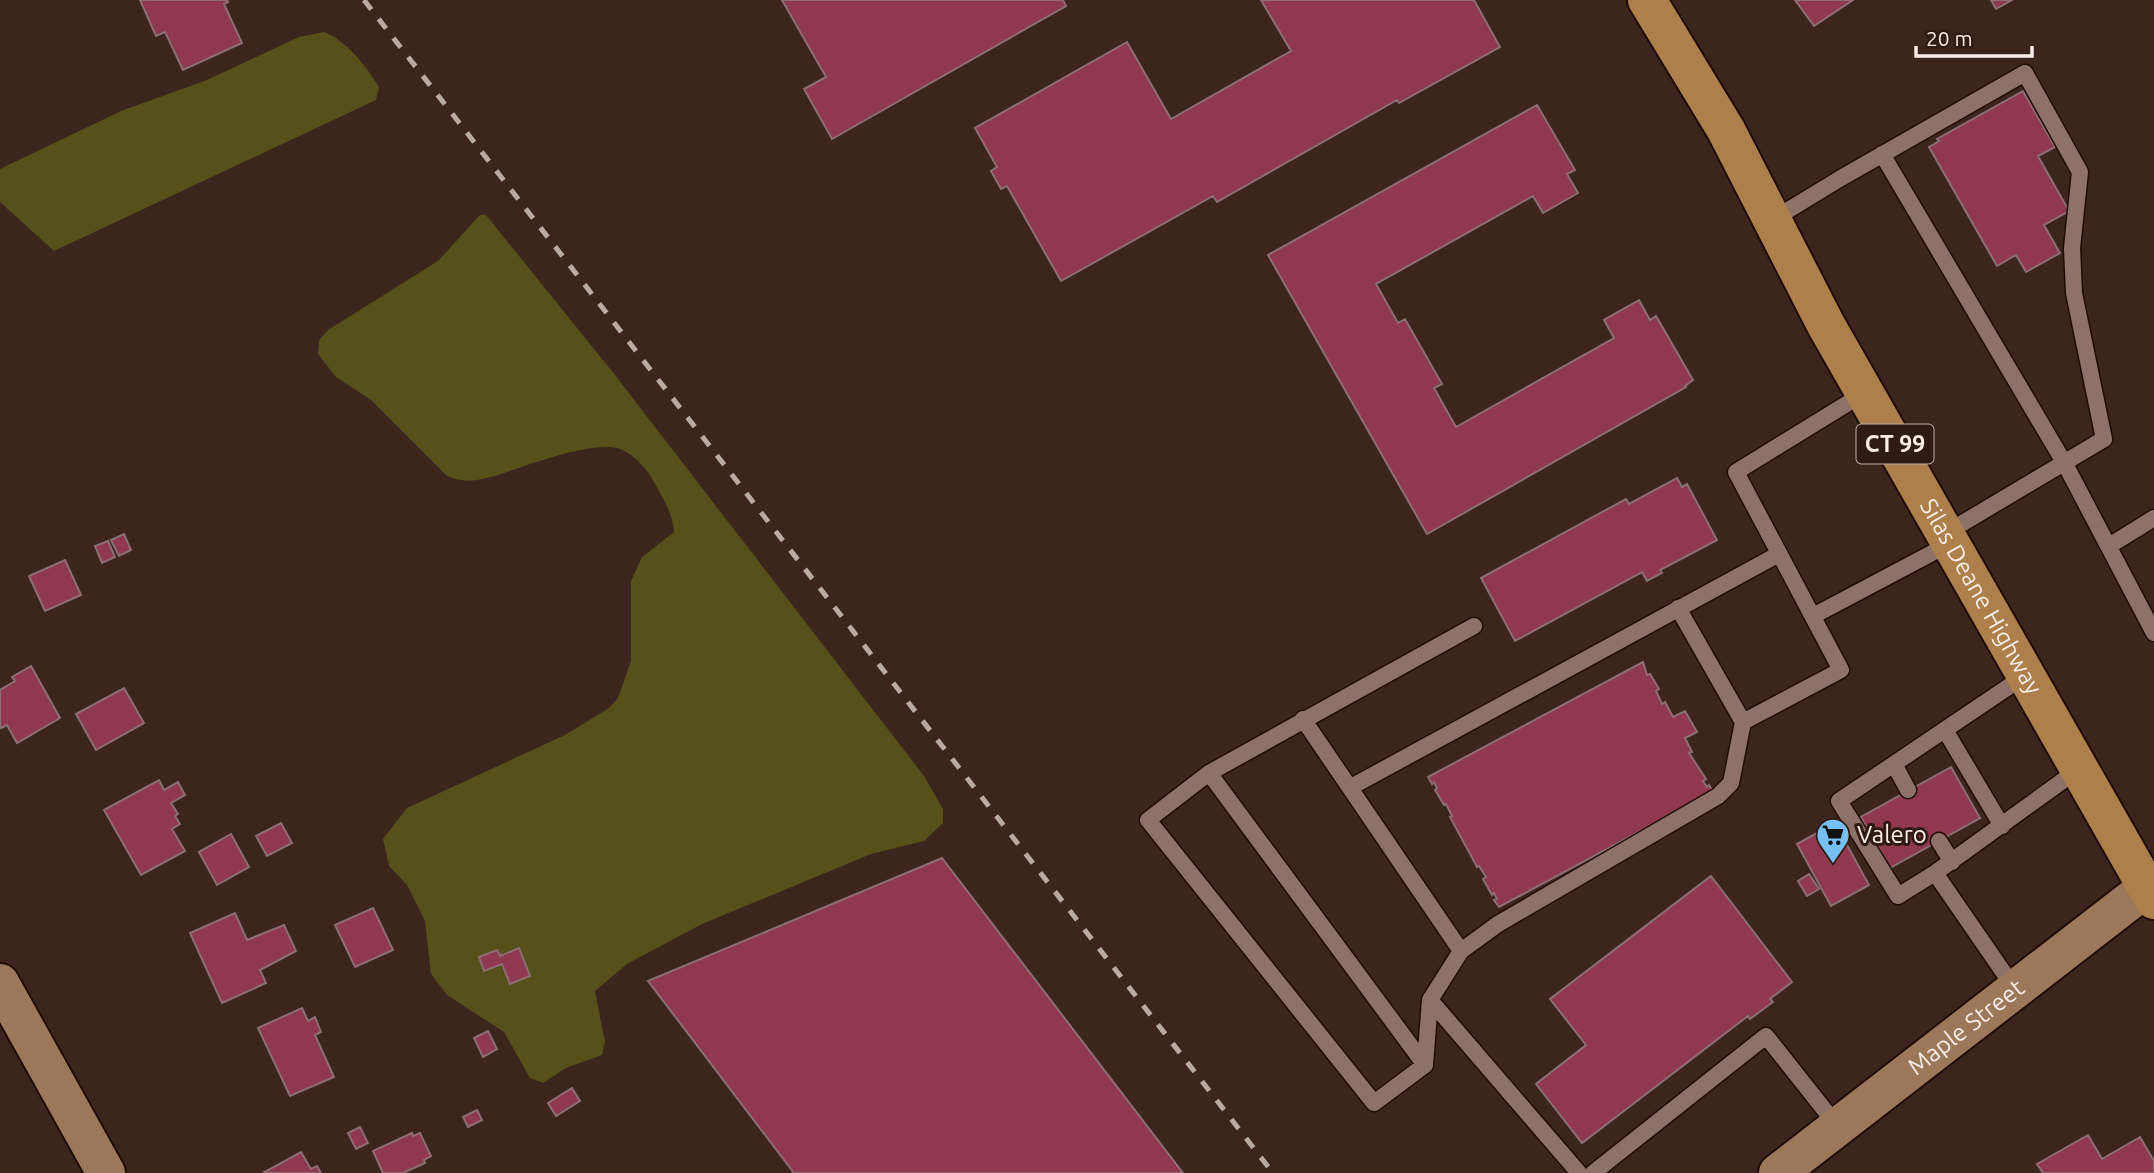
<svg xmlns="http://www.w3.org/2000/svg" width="2154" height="1173" font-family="Ubuntu,sans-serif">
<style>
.green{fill:#56501a}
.building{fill:#90394e;stroke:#8b6f74;stroke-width:2}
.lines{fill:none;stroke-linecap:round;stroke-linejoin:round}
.lane-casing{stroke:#210d07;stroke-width:19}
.secondary-casing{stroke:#210d07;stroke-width:42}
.primary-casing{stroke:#210d07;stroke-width:42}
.lane{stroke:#8c7269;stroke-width:16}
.secondary{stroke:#9c785a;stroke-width:38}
.primary{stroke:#ac7f4b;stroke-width:38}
.rail{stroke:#bbaaa4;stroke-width:5;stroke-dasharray:12 12;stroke-linecap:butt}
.labels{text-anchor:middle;stroke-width:6;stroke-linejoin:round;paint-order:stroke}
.shield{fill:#301b14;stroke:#beada8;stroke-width:2}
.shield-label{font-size:23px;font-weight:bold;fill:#fbece7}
.street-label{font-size:24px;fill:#fbece7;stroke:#301b14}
.poi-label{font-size:24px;fill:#fbece7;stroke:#301b14;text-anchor:start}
</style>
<rect width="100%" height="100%" fill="#3b251d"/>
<!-- green -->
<path class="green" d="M324 32C346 40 367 67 379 87L376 100 54 251 0 202V169L121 111 207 80 299 37Z
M480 215H486L615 375 924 776 943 809V823L924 841 871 854 702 924 627 964 595 991 605 1042 602 1055 566 1068 543 1083 530 1078 504 1032 447 995 431 974 425 921 407 885 389 866 383 839 407 808 565 735 609 708 618 698 631 661V581L642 557 674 532C673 513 663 499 654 482 647 469 634 454 620 449 596 440 530 464 504 473 485 479 466 485 447 476L371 400 336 377 318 354 319 340 328 330 438 261Z"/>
<!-- building -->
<path class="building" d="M140 0H227L228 2 224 4 242 43 183 70 165 32 156 36Z
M782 0H1063L1066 6 832 139 804 89 826 77Z
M1261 0H1474L1500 47 1399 103 1397 100 1217 202 1213 196 1061 281 1007 186 1001 189 991 171 997 167 975 128 1127 42 1171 119 1291 51Z
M1795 0H1853L1814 26Z
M1991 0H2012L1996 9Z
M2023 91 2055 147 2038 156 2069 211 2044 225 2060 253 2026 272 2016 255 1997 266 1929 147 1939 141 1937 139Z
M1537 105 1575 170 1567 174 1578 193 1543 213 1533 196 1376 284 1398 323 1405 319 1442 384 1434 388 1456 427 1614 338 1604 320 1639 300 1650 320 1656 316 1693 380 1685 386 1686 387 1427 534 1268 255Z
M1677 478 1682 487 1687 484 1717 540 1660 570 1662 573 1647 581 1642 572 1515 641 1481 578 1626 499 1629 504Z
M124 534 131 550 119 556 111 540Z
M108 541 115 557 102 563 95 546Z
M65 560 81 595 45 611 29 576Z
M1643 662 1647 675 1650 674 1659 689 1656 691 1662 704 1665 702 1673 717 1685 711 1697 732 1685 738 1692 752 1689 753 1706 779 1703 781 1707 787 1709 785 1713 792 1499 907 1494 900 1497 899 1494 893 1492 895 1483 879 1486 877 1479 866 1477 867 1450 817 1452 816 1446 804 1444 805 1435 790 1437 788 1434 782 1432 784 1428 777Z
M31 666 60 718 17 743 7 725 1 728 0 725V690L15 681 12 677Z
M124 688 144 723 96 750 76 714Z
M1951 767 1980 818 1890 868 1861 817Z
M159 780 164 790 178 782 185 795 171 803 178 814 175 816 180 824 172 829 185 851 141 875 104 810Z
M281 823 292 843 267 856 256 836Z
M1835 823 1869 885 1831 906 1797 844Z
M231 834 249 867 217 885 199 852Z
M942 858 1183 1173H794L648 981Z
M1809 874 1819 889 1807 896 1798 881Z
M1711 876 1792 982 1770 999 1773 1002 1750 1019 1748 1016 1582 1143 1536 1084 1586 1045 1550 999Z
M373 908 393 950 355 967 335 925Z
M235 913 247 940 284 925 296 951 260 970 266 983 222 1003 190 933Z
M519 948 530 976 510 984 502 964 484 971 479 957 497 950 500 956Z
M302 1008 308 1021 315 1017 321 1032 315 1035 334 1077 290 1096 258 1028Z
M488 1031 497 1049 483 1057 474 1038Z
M572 1088 580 1101 556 1116 548 1103Z
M477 1110 482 1120 468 1127 463 1117Z
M360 1127 368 1143 356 1149 348 1133Z
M412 1133 413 1136 420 1133 431 1156 424 1160 425 1163 403 1173H383L373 1151Z
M2088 1135 2102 1159 2140 1137 2154 1161V1173H2043L2037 1164Z
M301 1152 311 1169 317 1166 321 1173H263Z"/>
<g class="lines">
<defs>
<path id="lane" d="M1882 154 2065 464 2154 633
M1772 220 1841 178 2025 73 2080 172 2072 248 2074 293 2104 439 1946 533
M2109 546 2154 518
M1813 616 1951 543
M1474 626 1209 773 1148 820 1374 1103 1425 1065 1430 1000 1461 951 1498 924 1718 796 1731 783 1743 722 1678 608
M2026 675 1839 801 1898 896 1935 873 2079 769
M1303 719 1461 951
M1743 722 1841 670 1736 472 1866 392
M1945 730 2002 826
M1894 764 1908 790
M1209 773 1425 1065
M1351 787 1779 554
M1939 841 1952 862
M1935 873 2015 989
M1430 1000 1579 1173
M1593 1173 1766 1036 1838 1127"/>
<g id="secondary">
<path d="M0 983 106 1173"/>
<path id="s1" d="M1778 1173 2154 882"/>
</g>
<g id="primary">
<path id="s2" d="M1647 0 1726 130 1826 325 2154 900"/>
</g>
</defs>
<!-- lane casing -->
<use href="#lane" class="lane-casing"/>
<!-- secondary casing -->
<use href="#secondary" class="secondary-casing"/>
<!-- primary casing -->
<use href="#primary" class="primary-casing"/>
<!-- lane -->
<use href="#lane" class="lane"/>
<!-- secondary -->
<use href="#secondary" class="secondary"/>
<!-- primary -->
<use href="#primary" class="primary"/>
<!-- rail -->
<path class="rail" d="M364 0 1273 1173"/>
</g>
<!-- icons -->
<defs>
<symbol id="supermarket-pin" viewBox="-11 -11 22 30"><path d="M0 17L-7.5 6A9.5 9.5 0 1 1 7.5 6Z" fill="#76c0f6" stroke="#301b14"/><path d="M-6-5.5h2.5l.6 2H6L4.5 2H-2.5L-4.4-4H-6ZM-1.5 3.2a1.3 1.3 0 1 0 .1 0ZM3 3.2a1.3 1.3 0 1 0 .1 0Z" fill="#111"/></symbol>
</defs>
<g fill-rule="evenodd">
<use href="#supermarket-pin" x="1814" y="816" width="38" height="52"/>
</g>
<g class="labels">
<!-- shield labels -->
<rect class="shield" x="1856.5" y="424.5" width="77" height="39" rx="5"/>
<g class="shield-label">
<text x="1895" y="452">CT 99</text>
</g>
<!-- street labels -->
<g class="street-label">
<text dy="8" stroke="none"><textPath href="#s2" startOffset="684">Silas Deane Highway</textPath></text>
<text dy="8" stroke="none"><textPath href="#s1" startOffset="238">Maple Street</textPath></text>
</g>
<!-- poi labels -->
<g class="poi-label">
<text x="1857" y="843">Valero</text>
</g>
</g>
<!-- scale -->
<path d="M1916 46v10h116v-10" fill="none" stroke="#fbece7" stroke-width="3.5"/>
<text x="1926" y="46" font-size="21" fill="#fbece7" stroke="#301b14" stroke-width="5" paint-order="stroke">20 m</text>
</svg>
